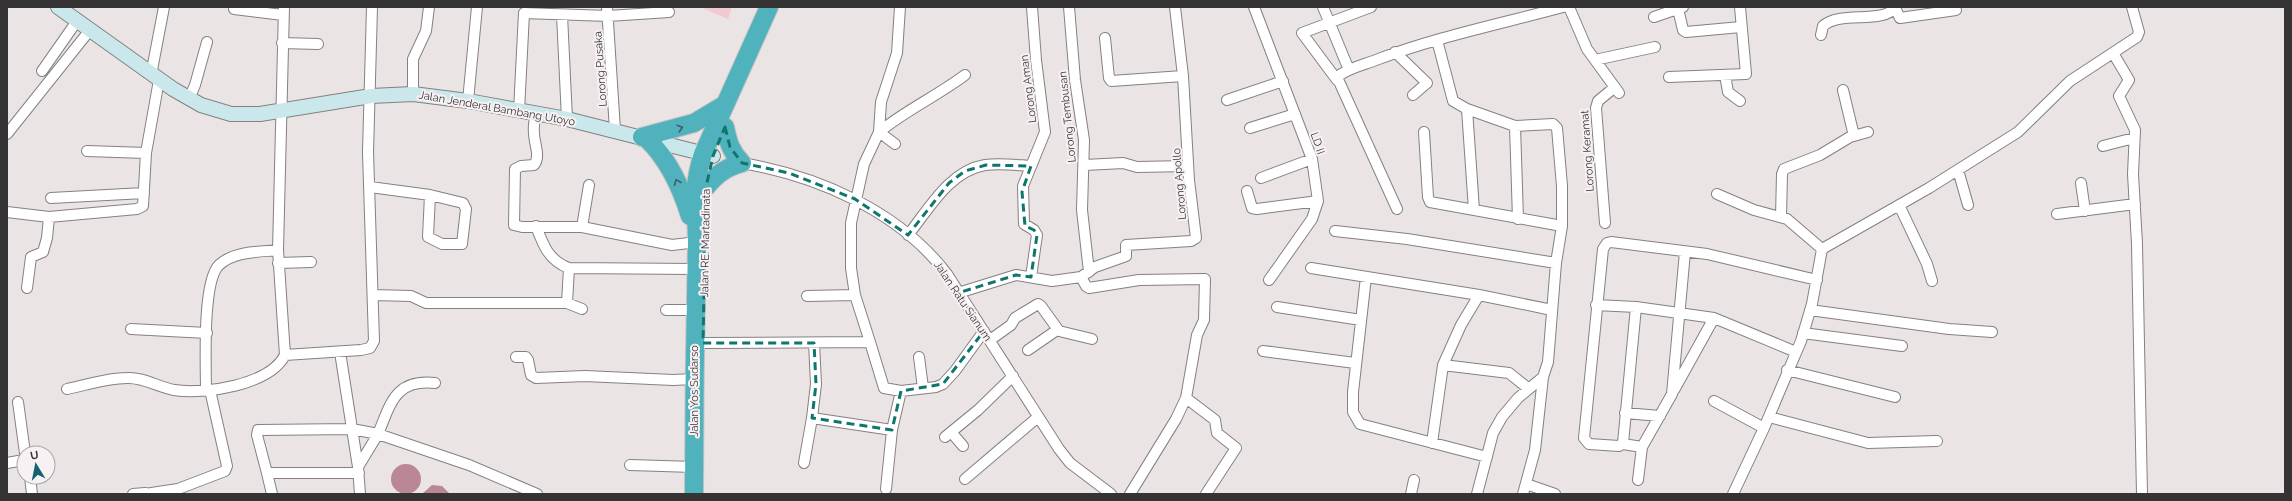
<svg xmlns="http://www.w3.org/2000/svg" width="2292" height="501" font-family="Raleway,sans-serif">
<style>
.green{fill:#f2c8d2}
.water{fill:#ba8794}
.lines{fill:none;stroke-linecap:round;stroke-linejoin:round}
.street-casing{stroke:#858081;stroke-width:12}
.secondary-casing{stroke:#858081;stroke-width:16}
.highway-casing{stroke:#c3c2c2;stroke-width:20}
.street{stroke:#fff;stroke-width:10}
.secondary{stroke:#cae8eb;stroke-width:14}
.highway{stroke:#50b2bd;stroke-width:18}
.oneway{stroke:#3f5f64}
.marked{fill:none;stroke:#0f766e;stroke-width:3;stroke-dasharray:8 5;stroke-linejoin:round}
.labels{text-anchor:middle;stroke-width:4;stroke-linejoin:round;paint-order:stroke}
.street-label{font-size:11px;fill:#363334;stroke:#f7f1f3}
</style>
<rect width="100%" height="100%" fill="#eae4e5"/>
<!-- green -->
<path class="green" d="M700 7H732L728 19Z"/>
<!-- water -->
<path class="water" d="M391 479a15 15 0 1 1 30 0a15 15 0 1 1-30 0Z
M432 485 442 486 450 494H422Z"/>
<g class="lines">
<defs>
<path id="street" d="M284 7 278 250 285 355 361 350 370 348 374 341 368 152 372 7
M607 7 615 130
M1069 7 1075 80 1084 140 1082 210 1089 272
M1254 7 1312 159 1318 201 1312 219 1269 280
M1323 7 1349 70
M1569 7 1587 49 1619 93
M1895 8 1900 18 1956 10
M234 9 283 15
M1678 9 1683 30 1686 32 1741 27
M562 15 567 119
M1654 17 1683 7
M1821 35 1823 26C1841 10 1882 25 1896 7
M1105 38 1109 78 1111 81 1183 76
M1437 40 1453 101 1467 109 1515 126 1553 124 1557 128 1562 186V226L1556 263 1548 362 1543 377 1518 398 1502 417 1493 433 1477 494
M282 43 318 44
M1395 52 1427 83 1413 95
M2113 53 2129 80 2119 96 2135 130 2133 174 2137 244 2142 494
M1595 60 1655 47
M42 71 77 21
M151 75 164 7
M1725 75 1728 92 1740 101
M1669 77 1746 74 1740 7
M1337 80 1302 33 1371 7
M1843 90 1854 136
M413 94V59L426 31 429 7
M189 99 195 85 207 42
M1227 100 1283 81
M468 101 477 7
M1467 109 1474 210
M519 111 524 13 608 16 669 12
M535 114C535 120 533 127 534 133 534 144 541 156 534 165L521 166 515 169 514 225 522 227H582
M1515 126 1518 219
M1250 128 1295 114
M1424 132 1428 197 1430 202 1562 226
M7 134 90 30
M895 144 879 132C906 110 937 96 965 75
M2103 146 2134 138
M87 151 146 153
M742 163C818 176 899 211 947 274L1059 449 1070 463 1111 494
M1085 165 1123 163 1137 167 1188 166
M1958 170 1968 205
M1261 178 1312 159
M2081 183 2085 211
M589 185 582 227 672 245 697 242
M370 187 430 195 463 203 466 209 462 244H442L428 237 430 195
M1247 191 1252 208 1257 209 1318 201
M1717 194 1754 210 1787 219 1822 249 1812 304 1801 341 1764 428 1733 494
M51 198 144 193
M1899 205 1927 264 1932 281
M1397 209 1337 77C1348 68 1363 65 1376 60 1436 37 1500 24 1563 7
M7 212 49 217 47 238 43 252 31 257 27 288
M2057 214 2135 204
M49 217 137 209 143 206 146 153 159 80
M1781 217 1782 174 1784 169 1820 155 1850 137 1868 132
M1605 223 1596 108 1598 101 1615 87
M536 226C543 245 549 261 569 268
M1335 231 1407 239 1556 263
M908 235C929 209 949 171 985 165 1000 163 1016 165 1031 166
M1822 249 1929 188 2018 132 2070 81 2137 37 2139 32 2132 7
M278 263 311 262
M1311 268 1479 295 1552 310
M1031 277 1037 235 1034 230 1024 224 1023 186 1045 132 1036 60 1032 7
M1081 277 1086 286 1089 288 1139 280 1205 279 1204 320 1197 335 1186 398 1176 419 1130 494
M1366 277 1353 392V412L1360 424 1487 457
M958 293 1016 275 1052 281 1081 277 1095 267 1126 256V245L1191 241 1196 238 1189 180 1183 76 1175 7
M373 295 411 296 426 303H567L569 268 695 269
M807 296 855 295
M567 303 582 309
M1596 305 1636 307 1714 318 1796 352
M1277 307 1361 320
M1636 307 1623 443 1619 446 1589 444 1584 438 1603 249 1607 243 1611 242 1707 254 1817 280
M666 310H695
M1810 310 1949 329 1992 332
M131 329 207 333
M1803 333 1902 346
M990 340 1011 325 1015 318 1038 304 1041 306 1059 331 1092 339
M870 342 855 295 851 268V223L864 164 879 132 881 102 897 53 900 7
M703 343 870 342 884 388 901 391 936 387 943 384 955 371 984 331
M814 343 816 384 812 418 892 430 901 391
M1028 350 1057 330
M1263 351 1355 363
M340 352 358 467
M516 357H526L528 360 531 375 536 378 585 376 673 380 694 379
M919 357 923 388
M1443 365 1461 325 1479 295
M1787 370 1895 397
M67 389C86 385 107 378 127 378 143 377 158 387 174 390 204 395 270 385 285 355
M1674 390 1714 318
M206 391C206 365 202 282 219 265 234 251 259 252 278 250
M1186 398 1215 420 1217 433 1236 448 1206 494
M1714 401 1764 428
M18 402 25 453
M1625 413 1660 416
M1769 417 1868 443 1937 441
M951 432 963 446
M945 437 978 410 1013 376
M1432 443 1443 365 1509 373 1529 389
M1623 444 1642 447
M7 463 24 460
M804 463 812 418
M630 465 694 467
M267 473 257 435 258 430 352 429 378 434C391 403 395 379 435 383
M30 477 32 494
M965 479 1038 417
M1638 480 1642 447 1672 394 1685 252
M1526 484 1555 494
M886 489 892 430
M133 494 145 493
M145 494 178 489 225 471 227 466 210 390
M272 494 267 473H359
M360 494 358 467 378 434 469 465 537 494
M1411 494 1414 480
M1523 494 1535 450 1543 377"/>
<path id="secondary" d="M58 7 173 89 201 105 231 114H260L371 96 413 94 468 101 567 119 713 156"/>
<path id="highway" d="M642 137 694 123 724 105
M647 139C669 160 681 187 690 216
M706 187C716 175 726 167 742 163 731 152 728 142 725 127
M694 494C694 411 695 327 697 244 697 208 691 191 703 154L769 7"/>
</defs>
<!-- street casing -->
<use href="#street" class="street-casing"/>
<!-- secondary casing -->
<use href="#secondary" class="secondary-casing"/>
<!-- highway casing -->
<use href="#highway" class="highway-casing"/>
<!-- street -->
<use href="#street" class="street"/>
<!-- secondary -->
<use href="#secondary" class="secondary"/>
<!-- highway -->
<use href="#highway" class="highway"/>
</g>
<!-- one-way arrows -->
<defs><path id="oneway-chevron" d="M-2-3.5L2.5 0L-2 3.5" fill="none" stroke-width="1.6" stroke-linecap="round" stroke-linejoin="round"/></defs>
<g class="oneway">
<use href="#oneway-chevron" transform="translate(680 128) rotate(-18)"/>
<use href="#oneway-chevron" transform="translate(677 182) rotate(-112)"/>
</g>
<!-- marked area -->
<path class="marked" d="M725 127 730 147 742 163 789 173 855 199 908 235 949 183 965 171 986 165 1031 166 1022 192 1025 226 1034 230 1037 235 1031 277 1016 275 958 293 984 331 943 384 901 391 892 430 812 418 816 384 814 343H703L706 187 713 156Z"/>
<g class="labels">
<!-- street labels -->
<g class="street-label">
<text transform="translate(600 69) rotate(-94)" y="4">Lorong Pusaka</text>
<text transform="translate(1028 89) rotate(-97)" y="4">Lorong Aman</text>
<text transform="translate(497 108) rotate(10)" y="4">Jalan Jenderal Bambang Utoyo</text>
<text transform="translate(1067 117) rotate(-96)" y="4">Lorong Tembusan</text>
<text transform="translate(1318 143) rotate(71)" y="4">LD II</text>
<text transform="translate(1587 151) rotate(-94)" y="4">Lorong Keramat</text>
<text transform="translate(1179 184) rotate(-95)" y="4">Lorong Apollo</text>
<text transform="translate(705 243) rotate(-89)" y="4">Jalan RE. Martadinata</text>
<text transform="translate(963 301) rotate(56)" y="4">Jalan Ratu Sianum</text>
<text transform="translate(694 391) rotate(-90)" y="4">Jalan Yos Sudarso</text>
</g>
</g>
<!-- border -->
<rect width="2292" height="501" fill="none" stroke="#363334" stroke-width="16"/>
<!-- north arrow -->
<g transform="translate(36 465) rotate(350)"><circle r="19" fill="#f7f1f3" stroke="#aaa5a7"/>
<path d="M0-3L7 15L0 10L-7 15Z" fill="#15636c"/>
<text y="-6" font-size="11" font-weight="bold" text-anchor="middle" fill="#363334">U</text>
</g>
</svg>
